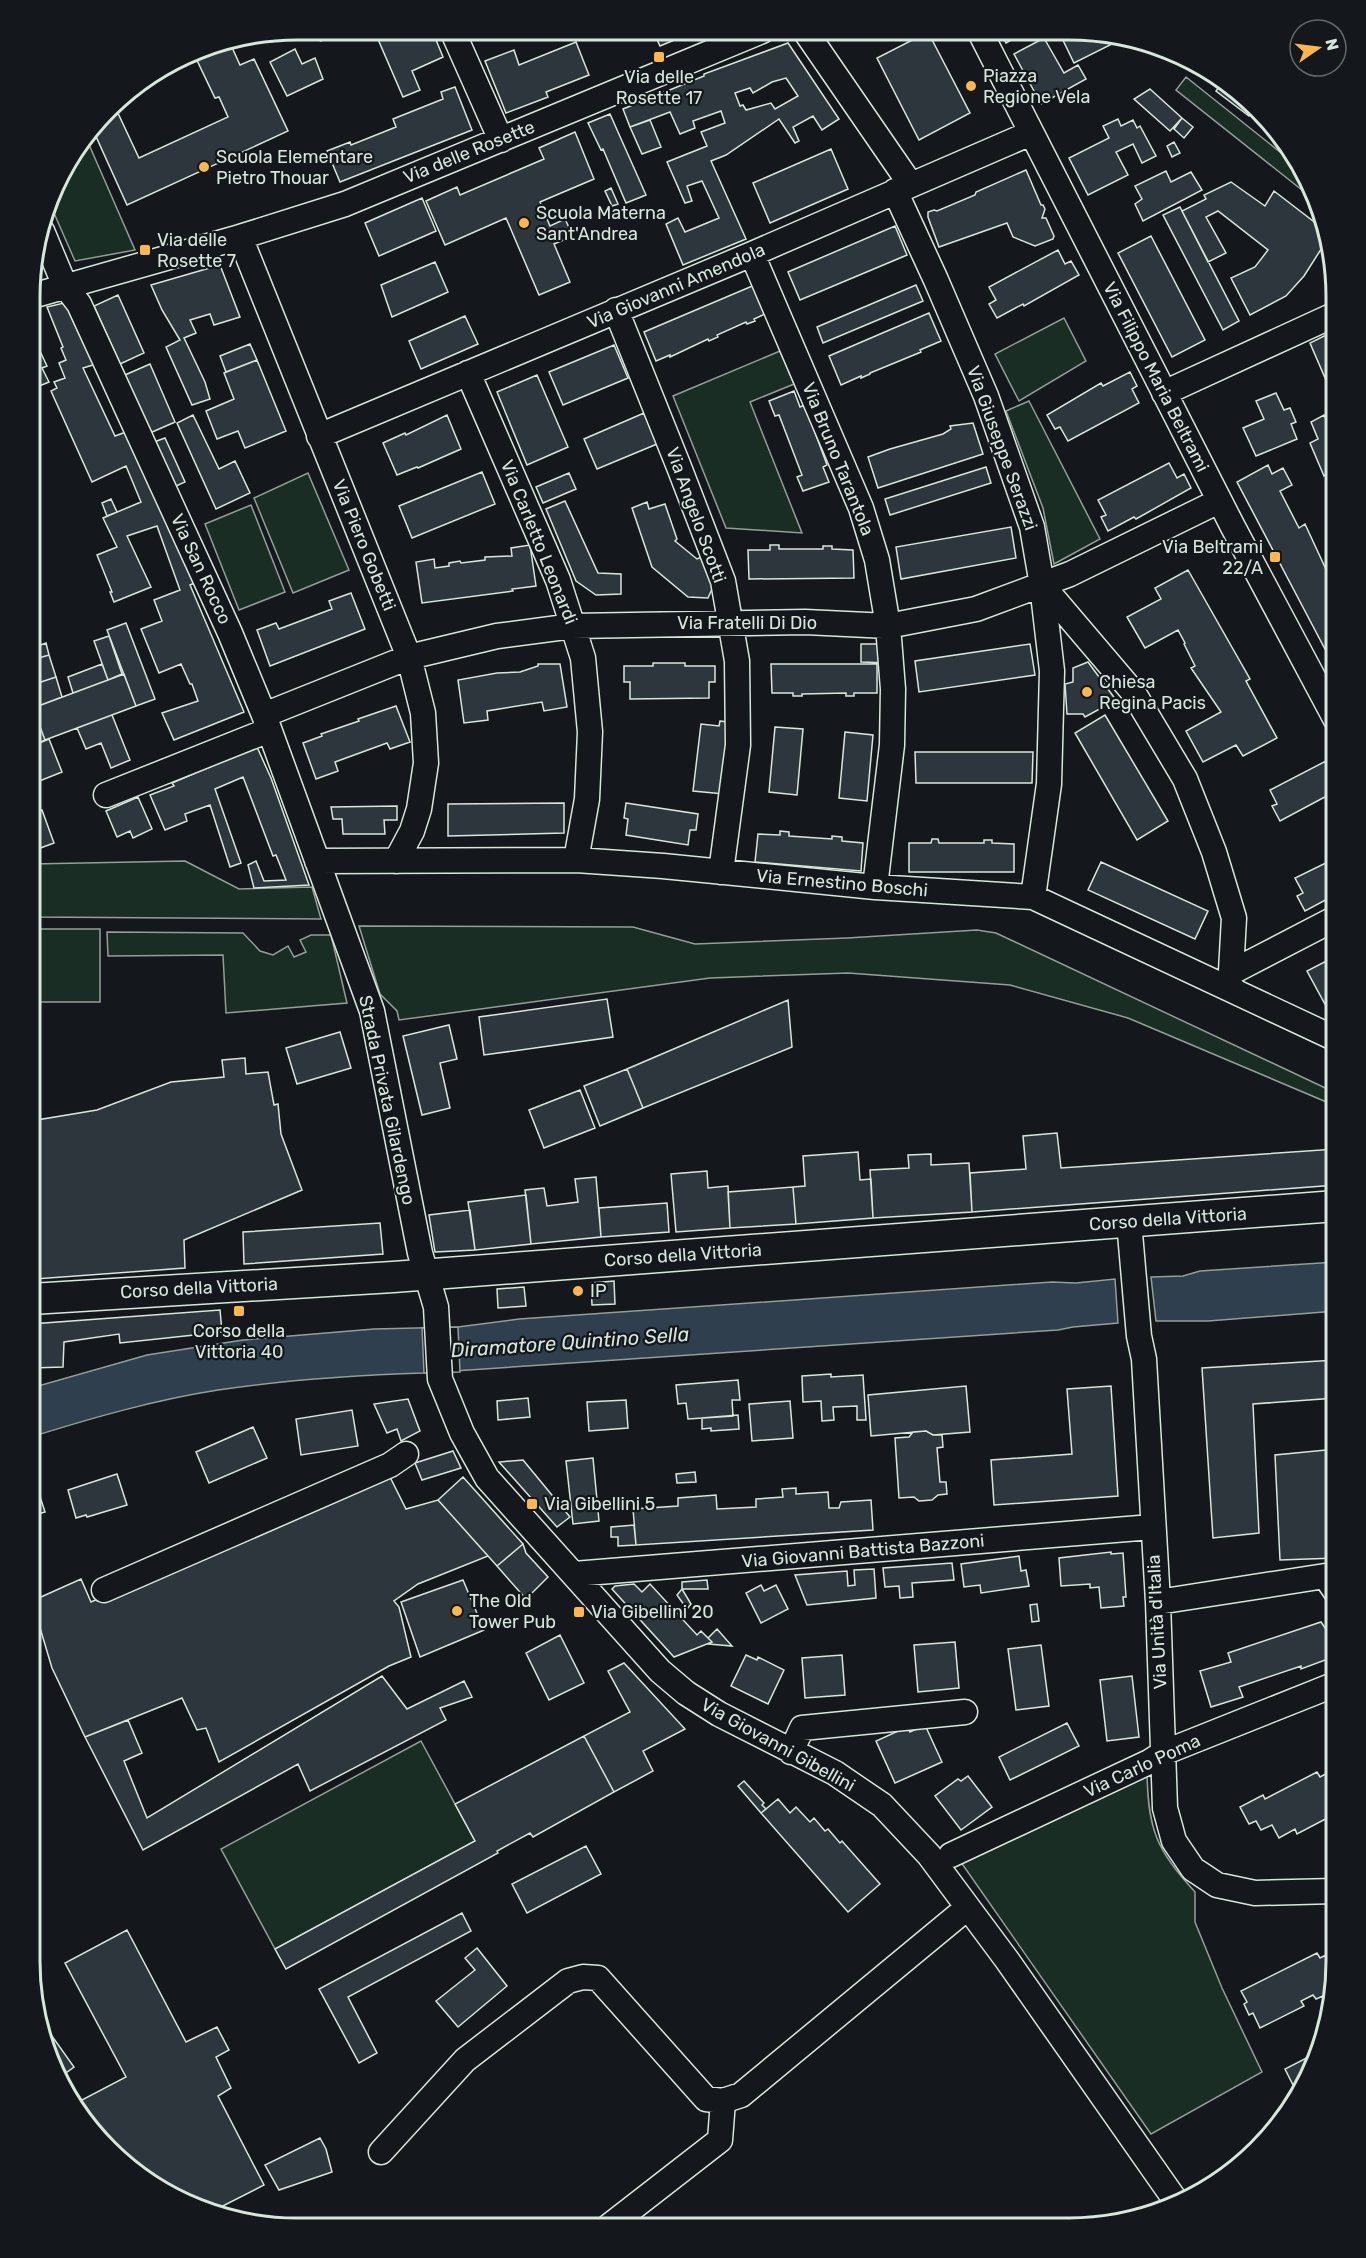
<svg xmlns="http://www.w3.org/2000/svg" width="1366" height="2258" font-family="Rubik,sans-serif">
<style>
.green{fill:#1a2d24;stroke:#939e99;stroke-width:1.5}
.water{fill:#2f3f4d;stroke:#939e99;stroke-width:1.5}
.pier{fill:#14181c;stroke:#939e99;stroke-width:1.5}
.building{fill:#2c363c;stroke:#d8e6dc;stroke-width:1.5;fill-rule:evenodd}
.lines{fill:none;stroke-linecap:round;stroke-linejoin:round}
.minor-casing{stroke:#d8e6dc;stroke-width:27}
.major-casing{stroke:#d8e6dc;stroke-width:33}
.minor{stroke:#14181c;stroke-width:24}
.major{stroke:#14181c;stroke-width:30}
.poi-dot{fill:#ffb74d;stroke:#14181c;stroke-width:2}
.labels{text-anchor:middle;stroke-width:4.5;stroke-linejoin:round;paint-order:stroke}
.poi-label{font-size:18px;fill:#d8e6dc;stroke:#14181c;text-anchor:start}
.street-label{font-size:18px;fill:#d8e6dc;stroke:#14181c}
.water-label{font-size:20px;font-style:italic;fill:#d8e6dc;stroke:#14181c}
.rim{fill:none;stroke:#d8e6dc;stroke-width:3}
</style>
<rect width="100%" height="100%" fill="#14181c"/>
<!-- green -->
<path class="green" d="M1186 77 1300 168 1316 195 1317 202 1176 90Z
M87 140 135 250 75 261 50 204 58 179Z
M1064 318 1086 361 1019 401 995 354Z
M780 351 794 384 750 402 802 533 726 528 673 396Z
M1029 401 1100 539 1054 564 1043 508 1006 411Z
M308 473 349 570 293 593 254 498Z
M251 505 285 592 239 610 205 524Z
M185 861 239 889 312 887 321 919 31 917V864Z
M359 926 633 927 695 944 847 938 977 930 996 933 1336 1093V1106L1128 1018 1010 985 848 973 710 978 399 1020 397 1011 380 994Z
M40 929H100V1002H31V981L40 980Z
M107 932 243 933 260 951 273 955 288 946 294 957 306 952 300 940 311 935H331L347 1003 226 1013 223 955 108 956Z
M421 1741 475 1841 275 1949 221 1849Z
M1147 1772C1148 1830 1156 1849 1195 1892V1922L1222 1988 1262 2072 1151 2134 958 1858Z"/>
<!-- water -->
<path class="water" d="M1336 1262V1311L1208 1321H1156L1151 1277 1183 1276 1200 1271Z
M1115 1279 1118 1323 1073 1327 1058 1330 424 1373C356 1375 286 1380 218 1390 154 1400 92 1418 31 1437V1388L147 1355 243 1340 374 1329 458 1327 519 1319 1052 1282 1076 1283Z"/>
<!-- pier -->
<path class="pier" d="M458 1327 460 1372 424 1373 422 1328Z"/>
<!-- building -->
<path class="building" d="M298 30H347L321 41 305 34 290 39 286 32Z
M374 30H432L443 57 412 71 420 90 403 97Z
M653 31H696L660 46Z
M928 32 970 113 919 140 877 58Z
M1000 32H1026L1006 43Z
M1059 32H1104L1124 38 1074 63Z
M1044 38 1064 73 1078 65 1086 79 1041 104 1014 54Z
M576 42 589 75 546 92 548 97 506 113 485 61 514 50 519 65Z
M230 43 240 65 254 59 288 131 127 205 94 132 120 98 124 107 117 111 139 158 228 117 219 97 215 98 193 52Z
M788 43 839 119 822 130 813 116 793 127 799 141 795 143 779 119 726 155 711 161 746 239 683 265 666 224 678 218 685 232 719 218 702 181 687 186 692 201 685 203 667 162 707 146 701 132 725 123 721 111 693 121 695 128 680 134 670 112 630 127 623 109 704 76V74ZM786 78 798 96 775 109 771 103 746 110 743 105 740 106 735 93 750 88 753 93 772 82Z
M295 49 302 64 315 58 323 79 287 96 270 62Z
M1223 81 1232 85 1255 109 1249 116 1216 91Z
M455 87 472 130 340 182 327 151 350 142 351 145 396 127 393 119 443 99 441 92Z
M1150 89 1182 118 1170 131 1134 99Z
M610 114 646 195 626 203 603 149 601 150 588 123Z
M1182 118 1193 127 1184 138 1174 129Z
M1118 119 1121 126 1133 120 1137 128 1140 126 1156 156 1142 163 1133 144 1116 152 1128 175 1088 195 1069 158 1109 138 1103 126Z
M650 120 661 147 642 154 630 127Z
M575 132 594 179 540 202 550 226 565 219 573 236 554 244 570 282 539 295 506 218 445 245 426 201 457 187 460 195 544 159 539 148Z
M1174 142 1180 153 1172 157 1167 146Z
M831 149 848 189 770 223 753 183Z
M1026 170 1041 205H1043L1045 209 1042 218H1046L1054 236 1053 239 1035 246 1013 237 1007 223 939 247 928 217V212L934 210 937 211 975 195 976 192Z
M1166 171 1171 182 1191 172 1202 190 1143 221 1135 204 1142 199 1135 186Z
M1231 182 1265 206 1274 191 1322 228 1325 243 1304 276 1286 296 1250 315 1231 278 1255 267 1268 250 1218 211 1206 217 1226 253 1208 262 1182 211 1206 199 1204 195Z
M611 188 618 204 612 206 605 191Z
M422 198 436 231 379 256 365 223Z
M1180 207 1239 321 1223 330 1163 215Z
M895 226 907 255 800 300 788 272Z
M1151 236 1205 340 1172 357 1118 253Z
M1058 250 1065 264 1071 261 1079 275 1024 306 1023 304 997 318 989 304 996 300 989 287Z
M435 262 448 292 392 317 381 285Z
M220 265 240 317 214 325 210 314 190 320 196 333 184 338 205 382 210 399 192 405 166 347 180 340 162 310 151 285Z
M757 284 769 312 754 319 755 321 747 324 746 322 717 335 718 337 709 341 708 339 670 357V355L656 361 644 332Z
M916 285 923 301 823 343 817 327Z
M118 295 144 353 120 364 94 306Z
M68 302 96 364 83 368 115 436 126 432 197 582 190 585 244 712 174 740 162 713 198 701 192 684H190L181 664 159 673 141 629 162 621 154 600 180 590 157 526 127 536 151 587 114 602 110 592H112L97 555 117 547 103 518 141 502 126 466 92 482 51 391 57 388 54 382 65 378 59 363 66 360 61 348 63 347 47 307Z
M929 313 941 341 920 350 921 352 870 373V374L861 378V376L841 385 829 356Z
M465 316 478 344 421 369 409 341Z
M1336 330V385L1329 387 1310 343Z
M32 334 47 366 42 368 49 382 32 389V379L40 376 32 360Z
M250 344 257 360 226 372 220 356Z
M614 345 628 378 563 405 549 372Z
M257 360 286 431 245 448 238 431 217 439 206 411 234 399 224 373Z
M150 364 175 422 150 433 125 375Z
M1130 372 1137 386 1132 389 1139 403 1068 441 1060 427 1055 429 1047 415 1101 383 1103 386Z
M537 375 568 447 527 465 497 392Z
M794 391 800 407 805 405 827 465 823 467 829 482 803 491 797 477 802 475 779 415 775 416 769 401Z
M1276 393 1284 410 1290 408 1296 422 1291 424 1297 439 1256 456 1243 428 1264 419 1256 401Z
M644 413 657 444 597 469 584 439Z
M193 415 219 469 235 461 250 493 216 509 177 423Z
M447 415 461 449 418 468 417 467 397 475 383 443 405 433 406 435Z
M1324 415 1333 434 1329 436 1336 452V497L1326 474 1324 476 1310 443 1318 439 1311 422Z
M973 423 983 454 878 488 868 457 890 449 943 434 951 429 950 426Z
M165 438 185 482 174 487 154 442Z
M1169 463 1177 478 1184 474 1191 488 1136 519 1134 517 1108 531 1101 517 1106 515 1098 500Z
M1268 465 1272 474 1283 468 1292 485 1280 491 1299 528 1305 524 1336 591V670L1237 482Z
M986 467 991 483 890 515 885 499Z
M482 472 495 504 412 538 399 506Z
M569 473 576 489 543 503 536 487Z
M111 499 117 512 107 516 102 503Z
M565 501 598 573 621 574V594L596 595 576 581 546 509Z
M647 502 649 509 665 504 677 539 675 541 697 559 707 555 716 580 708 598 688 597 652 567 632 508Z
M1011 527 1016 558 901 579 896 547Z
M530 545 536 586 512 589 513 591 422 603 416 562 434 559 435 568 449 566V563L460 561 461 563 485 560V557L512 556 511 548Z
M770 545H779V549H823V546H832V549L853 550 854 578 749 579 748 550H770Z
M1188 570 1250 679 1246 681 1277 738 1243 756 1236 745 1203 762 1186 731 1221 712 1191 668 1195 666 1184 644 1185 643 1178 630 1145 648 1127 617 1161 599 1155 588Z
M351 593 365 629 270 666 257 630 276 623 279 629 332 609 329 601Z
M126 623 155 699 136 706 107 630Z
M109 636 122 674 108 680 94 641Z
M46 643 49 655 32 660V648Z
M861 644H889V663L861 662Z
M1030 644 1035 675 919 692 915 661Z
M49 655 56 677 32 685V660Z
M1088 662 1116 700 1085 717 1083 714H1067L1065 684 1073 682V668Z
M653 663H685V666H715V682H709V698L630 699V682H624V666H653Z
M102 664 108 680 73 693 68 677Z
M538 664H560L567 707 544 711 542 702 487 711 488 720 464 723 458 680 497 673 520 672 538 666Z
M771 664H877V693H854V696H846V693L802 694V696H793V693H772Z
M124 674 136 706 45 740 33 708Z
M56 677 62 697 33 708 32 685Z
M396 706 410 742 390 749 387 743 335 762 338 771 316 779 303 743 322 736 321 734 359 721 358 719Z
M32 708H33L45 740 32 746Z
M112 715 130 760 111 768 101 743 86 749 77 728Z
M1105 715 1168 821 1137 840 1075 733Z
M720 721 736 723 724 794 693 791 701 724 719 726Z
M775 727 803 729 797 795 769 792Z
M845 732 873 735 867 801 839 798Z
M49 739 62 772 32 784V746Z
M257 747 271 778 309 885 254 888 248 865 256 861 264 881 286 880 276 855 273 856 243 777 215 789 241 863 230 867 210 805 185 814 187 821 165 830 150 795 174 786 172 783Z
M915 752H1033L1032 783H916Z
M1326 761 1334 775 1336 773V791L1280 821 1272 806 1277 804 1270 790Z
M138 797 152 829 133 838 130 831 117 837 106 811Z
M564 803V833L448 836V804Z
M626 803 698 814 696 830H690L688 845 626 835 628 819 624 818Z
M397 806V820H384L385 834H343L342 819H333L331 807Z
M42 810 54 843 35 850 31 839 32 814Z
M780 831 789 832V836L832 839V836L842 837V841L863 843 861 871 755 862 758 834 780 835Z
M932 839H938L939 843H984V840H992V843L1014 844V872H909V843H931Z
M1336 858V897L1332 899 1331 897 1305 911 1297 896 1303 893 1295 878Z
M1101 862 1208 911 1195 939 1088 890Z
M1336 956V1001L1326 1006 1307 971Z
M607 999 613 1037 484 1055 479 1017Z
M788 1000 792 1047 643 1108 627 1069Z
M449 1025 457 1059 440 1063 450 1108 422 1115 403 1036Z
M340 1032 351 1068 297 1084 286 1048Z
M245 1058 246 1074 268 1072 274 1105 278 1104 281 1134 302 1190 184 1240 185 1268 35 1279 31 1215V1121L97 1110 171 1082 224 1077 222 1060Z
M627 1069 643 1108 600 1126 584 1086Z
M580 1090 595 1128 544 1148 529 1110Z
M1057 1133 1061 1168 1336 1149V1185L972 1212 970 1173 1026 1169 1023 1136Z
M858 1152 860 1180 871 1179 873 1218 796 1224 793 1187 805 1186 803 1156Z
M931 1154V1165L969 1163 972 1212 873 1218 870 1170 909 1168 908 1155Z
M707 1171 708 1188 728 1186 730 1228 676 1232 671 1174Z
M596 1177 601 1237 531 1244 525 1190 544 1188 547 1206 578 1202 575 1179Z
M793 1187 796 1224 730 1228 728 1192Z
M526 1195 531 1244 475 1250 468 1202Z
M667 1203 669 1232 601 1237 599 1208Z
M470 1210 475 1250 435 1252 429 1215Z
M380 1223 383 1254 244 1264 243 1232Z
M614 1281 615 1304 592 1305 591 1283Z
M524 1287 526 1306 498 1308 497 1289Z
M220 1310 222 1332 120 1343 119 1334 64 1342 63 1367 31 1368V1324Z
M1336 1360V1398L1253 1404 1259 1533 1213 1538 1202 1368Z
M831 1374V1377L863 1375 866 1420H857V1406L833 1407 834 1420 822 1421 821 1401 803 1402 802 1376Z
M738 1380 740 1400H732L733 1416 688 1419 686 1403 678 1404 676 1385Z
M966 1386 970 1432 933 1435 926 1431 871 1436 868 1395Z
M1111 1386 1118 1496 994 1505 991 1460 1072 1454 1067 1389Z
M528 1398 530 1417 498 1420 497 1401Z
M408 1399 420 1431 401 1441 397 1429 387 1433 374 1404Z
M626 1400 628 1428 589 1431 587 1402Z
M790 1401 793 1438 752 1441 749 1404Z
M352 1410 358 1446 301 1455 296 1419Z
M738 1415 739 1429 711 1431V1428L702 1429V1418Z
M253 1427 267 1458 209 1483 196 1452Z
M926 1431 933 1435H942L943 1447 937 1448 940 1482H946L947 1494 938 1495 932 1500 919 1501 914 1497 899 1498 895 1438 909 1437 913 1432Z
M1336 1449V1558L1280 1560 1275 1455Z
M453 1451 461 1468 422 1480 415 1463Z
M593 1458 599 1521 573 1524 566 1461Z
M523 1460 570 1517 557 1527 499 1462Z
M387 1471 406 1509 438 1500 488 1556 418 1584 394 1601 399 1607 411 1657 389 1666 219 1762 206 1728 197 1730 182 1698 85 1737 52 1668 32 1601 81 1579 91 1602Z
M695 1472 696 1482 677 1483 676 1474Z
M117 1474 127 1505 87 1517 86 1515 76 1518 68 1490Z
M463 1477 523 1544 497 1566 438 1500Z
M34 1478 45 1512 31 1516V1479Z
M796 1488V1494L828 1492 829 1508H839L841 1502 871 1500 873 1530 636 1545 633 1509 678 1506V1498L716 1495 717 1509 756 1507V1499L783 1497 782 1489Z
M634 1525 636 1545 618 1546V1537H611V1527Z
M523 1544 526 1553 548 1577 526 1599 497 1566Z
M1111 1552V1554L1123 1553 1126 1597H1123L1124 1606 1101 1608 1099 1587 1090 1588V1584L1061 1586 1059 1558Z
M1019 1556 1021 1571 1026 1570 1029 1586 981 1593 980 1585 964 1587 961 1564Z
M952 1563 954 1580 912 1583 913 1597 900 1598 899 1586 885 1587 883 1568Z
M874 1569 876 1598 807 1605 795 1575 847 1571 848 1586 855 1585 854 1570Z
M463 1580 484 1630 420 1657 401 1602Z
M707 1580 708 1589H682V1582Z
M634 1584 642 1592 650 1584 697 1635 701 1631 712 1642 674 1657 612 1589 615 1586Z
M761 1585 764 1591 776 1585 788 1609 761 1623 746 1593Z
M682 1589 691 1604 687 1609 677 1595Z
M1037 1604 1039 1621 1032 1622 1030 1605Z
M1321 1622 1336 1644V1656L1301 1669V1666L1239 1687 1243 1697 1211 1707 1200 1671 1231 1662 1228 1653Z
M717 1629 732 1646 708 1644 712 1642 708 1638Z
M560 1635 584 1683 549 1700 526 1653Z
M955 1642 959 1688 918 1692 914 1645Z
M1041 1645 1049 1706 1016 1710 1008 1649Z
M746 1655 757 1660 758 1657 784 1670 768 1704 731 1686Z
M842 1655 845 1695 805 1698 802 1658Z
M624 1663 685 1729 643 1751 653 1771 614 1792 584 1736 630 1712 608 1671Z
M382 1676 407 1709 464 1681 472 1697 440 1708 446 1720 310 1791 298 1764 143 1850 85 1737 128 1720 142 1753 124 1761 147 1818Z
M1132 1676 1139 1737 1107 1741 1100 1680Z
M1067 1723 1079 1746 1010 1780 999 1757Z
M925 1725 942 1762 895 1783 876 1741 907 1727 910 1732Z
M584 1736 614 1792 533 1837 530 1833 497 1851 498 1853 286 1969 275 1949 475 1841 455 1804Z
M1335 1769V1814L1297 1834 1295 1829 1279 1838 1272 1825 1261 1830 1256 1821 1249 1824 1240 1807 1263 1795 1265 1799 1317 1772 1320 1777Z
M968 1776 992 1807 961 1830 935 1796 958 1779 961 1781Z
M744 1781 764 1803 762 1805 766 1809 761 1813 738 1786Z
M778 1799 790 1813 796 1807 810 1822 814 1818 825 1831 828 1829 840 1843 842 1841 880 1884 848 1912 761 1813Z
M586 1846 601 1874 527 1913 512 1884Z
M462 1913 471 1931 348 1997 377 2053 359 2063 319 1989Z
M127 1930 186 2042 217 2027 229 2050 216 2057 231 2088 218 2096 264 2185 211 2212 195 2208 134 2173 116 2151 114 2152 93 2131 78 2102 126 2077 65 1963Z
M477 1948 507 1986 458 2027 436 2001 475 1970 465 1958Z
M1317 1953 1320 1958 1326 1955 1327 1958 1335 1953V1978L1331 2002 1327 2004 1323 1996 1316 1999 1313 1995 1301 2001 1304 2006 1260 2028 1253 2013 1249 2015 1244 2004 1247 2002 1241 1991Z
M42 2022 74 2067 59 2078 50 2063Z
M1320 2051 1297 2093 1285 2069Z
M320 2138 326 2149 332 2172 279 2190 265 2165Z"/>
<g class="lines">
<defs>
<path id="minor" d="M452 30 501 140
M805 31 911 185
M980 32 1233 527 1336 720
M895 191 936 280 986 396 1032 527 1042 585 1052 671 1049 784 1033 897
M42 231 65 286 79 304 230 633 264 715 372 1011 420 1253 436 1307 440 1379 462 1433 487 1478 660 1671 686 1693 719 1714 835 1773 882 1805 929 1855 1007 1960 1178 2204
M240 237 409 657 423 713 426 763 419 809 412 831 396 861
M752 254 861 508 877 560 888 626 893 689 892 745 875 887
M32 296 240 237 345 204 762 31
M616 310 679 467 723 581 737 661 738 745 721 872
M468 373 558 580 583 658 590 732 587 799 576 860
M1164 393 1336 314
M319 436 752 254 1031 133
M1042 585 1133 692 1185 779 1214 852 1234 918 1230 989
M264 715 409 657 497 636 573 626 805 622 888 626 976 609 1070 574 1219 501
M106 795 269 730
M317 861 576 860 663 866 875 887 1033 897 1336 1039
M1232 972 1336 918
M1129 1222 1139 1336 1144 1359 1158 1602 1165 1808 1174 1841 1193 1869 1217 1885 1255 1893 1335 1891
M574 1574 1152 1527
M104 1590 390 1465 406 1454
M1158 1602 1325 1576 1336 1592
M791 1752 802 1728 965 1712
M951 1855 1149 1762 1163 1753 1336 1684
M381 2152 465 2060 568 1981 583 1977 598 1978 706 2099 723 2101 741 2095 967 1908
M608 2227 720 2140 723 2101"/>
<path id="major" d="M31 1299 393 1277 1336 1206"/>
</defs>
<!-- minor casing -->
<use href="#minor" class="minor-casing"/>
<!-- major casing -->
<use href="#major" class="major-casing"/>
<!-- minor -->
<use href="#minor" class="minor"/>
<!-- major -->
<use href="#major" class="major"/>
</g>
<!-- markers -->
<g class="poi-dot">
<rect x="653" y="51" width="12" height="12" rx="3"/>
<circle cx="971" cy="86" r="6"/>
<circle cx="204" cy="167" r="6"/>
<circle cx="524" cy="223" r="6"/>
<rect x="139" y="244" width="12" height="12" rx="3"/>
<rect x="1269" y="551" width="12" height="12" rx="3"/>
<circle cx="1087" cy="692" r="6"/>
<circle cx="578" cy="1291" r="6"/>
<rect x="233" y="1305" width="12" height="12" rx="3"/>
<rect x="526" y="1498" width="12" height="12" rx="3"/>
<circle cx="457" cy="1611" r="6"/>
<rect x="573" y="1606" width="12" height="12" rx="3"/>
</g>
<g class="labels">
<!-- poi labels -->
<g class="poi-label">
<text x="983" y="82">Piazza<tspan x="983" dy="21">Regione Vela</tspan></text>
<text x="659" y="83" text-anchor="middle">Via delle<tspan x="659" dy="21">Rosette 17</tspan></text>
<text x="216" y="163">Scuola Elementare<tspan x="216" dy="21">Pietro Thouar</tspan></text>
<text x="536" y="219">Scuola Materna<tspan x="536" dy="21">Sant'Andrea</tspan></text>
<text x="157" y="246">Via delle<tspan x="157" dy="21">Rosette 7</tspan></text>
<text x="1263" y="553" text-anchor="end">Via Beltrami<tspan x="1263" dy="21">22/A</tspan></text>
<text x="1099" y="688">Chiesa<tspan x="1099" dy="21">Regina Pacis</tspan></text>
<text x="590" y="1297">IP</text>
<text x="239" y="1337" text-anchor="middle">Corso della<tspan x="239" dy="21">Vittoria 40</tspan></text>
<text x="544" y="1510">Via Gibellini 5</text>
<text x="469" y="1607">The Old<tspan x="469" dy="21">Tower Pub</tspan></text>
<text x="591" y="1618">Via Gibellini 20</text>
</g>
<!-- street labels -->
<g class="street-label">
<text transform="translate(469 152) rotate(-22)" y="6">Via delle Rosette</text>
<text transform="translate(676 286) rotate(-23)" y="6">Via Giovanni Amendola</text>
<text transform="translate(1156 377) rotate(63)" y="6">Via Filippo Maria Beltrami</text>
<text transform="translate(1002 448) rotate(70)" y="6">Via Giuseppe Serazzi</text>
<text transform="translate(838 459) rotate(68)" y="6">Via Bruno Tarantola</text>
<text transform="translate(696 515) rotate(70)" y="6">Via Angelo Scotti</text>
<text transform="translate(539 542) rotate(68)" y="6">Via Carletto Leonardi</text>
<text transform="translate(364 545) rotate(68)" y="6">Via Piero Gobetti</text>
<text transform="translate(201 569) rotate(65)" y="6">Via San Rocco</text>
<text x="747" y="629">Via Fratelli Di Dio</text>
<text transform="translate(842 883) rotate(5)" y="6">Via Ernestino Boschi</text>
<text transform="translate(387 1100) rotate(78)" y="6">Strada Privata Gilardengo</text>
<text transform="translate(1168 1219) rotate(-4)" y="6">Corso della Vittoria</text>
<text transform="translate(683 1255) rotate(-4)" y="6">Corso della Vittoria</text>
<text transform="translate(199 1288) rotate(-3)" y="6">Corso della Vittoria</text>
<text transform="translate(863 1551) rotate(-5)" y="6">Via Giovanni Battista Bazzoni</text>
<text transform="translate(1157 1622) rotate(-93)" y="6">Via Unità d'Italia</text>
<text transform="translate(778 1745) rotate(29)" y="6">Via Giovanni Gibellini</text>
<text transform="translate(1142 1766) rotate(-25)" y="6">Via Carlo Poma</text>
</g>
<!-- water labels -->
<g class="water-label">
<text transform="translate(570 1342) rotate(-4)" y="7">Diramatore Quintino Sella</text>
</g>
</g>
<!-- crop -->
<path d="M0 0H1366V2258H0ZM297 40H1069A257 257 0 0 1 1326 297V1961A257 257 0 0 1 1069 2218H297A257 257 0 0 1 40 1961V297A257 257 0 0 1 297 40Z" fill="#14181c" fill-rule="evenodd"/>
<path class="rim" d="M297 40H1069A257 257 0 0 1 1326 297V1961A257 257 0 0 1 1069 2218H297A257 257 0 0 1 40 1961V297A257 257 0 0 1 297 40Z"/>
<!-- north arrow -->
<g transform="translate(1318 48) rotate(76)"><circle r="28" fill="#14181c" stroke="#626a69" stroke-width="1.5"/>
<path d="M0-4.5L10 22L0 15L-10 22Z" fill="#ffb74d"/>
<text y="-9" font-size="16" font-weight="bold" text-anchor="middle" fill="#d8e6dc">N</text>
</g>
</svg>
